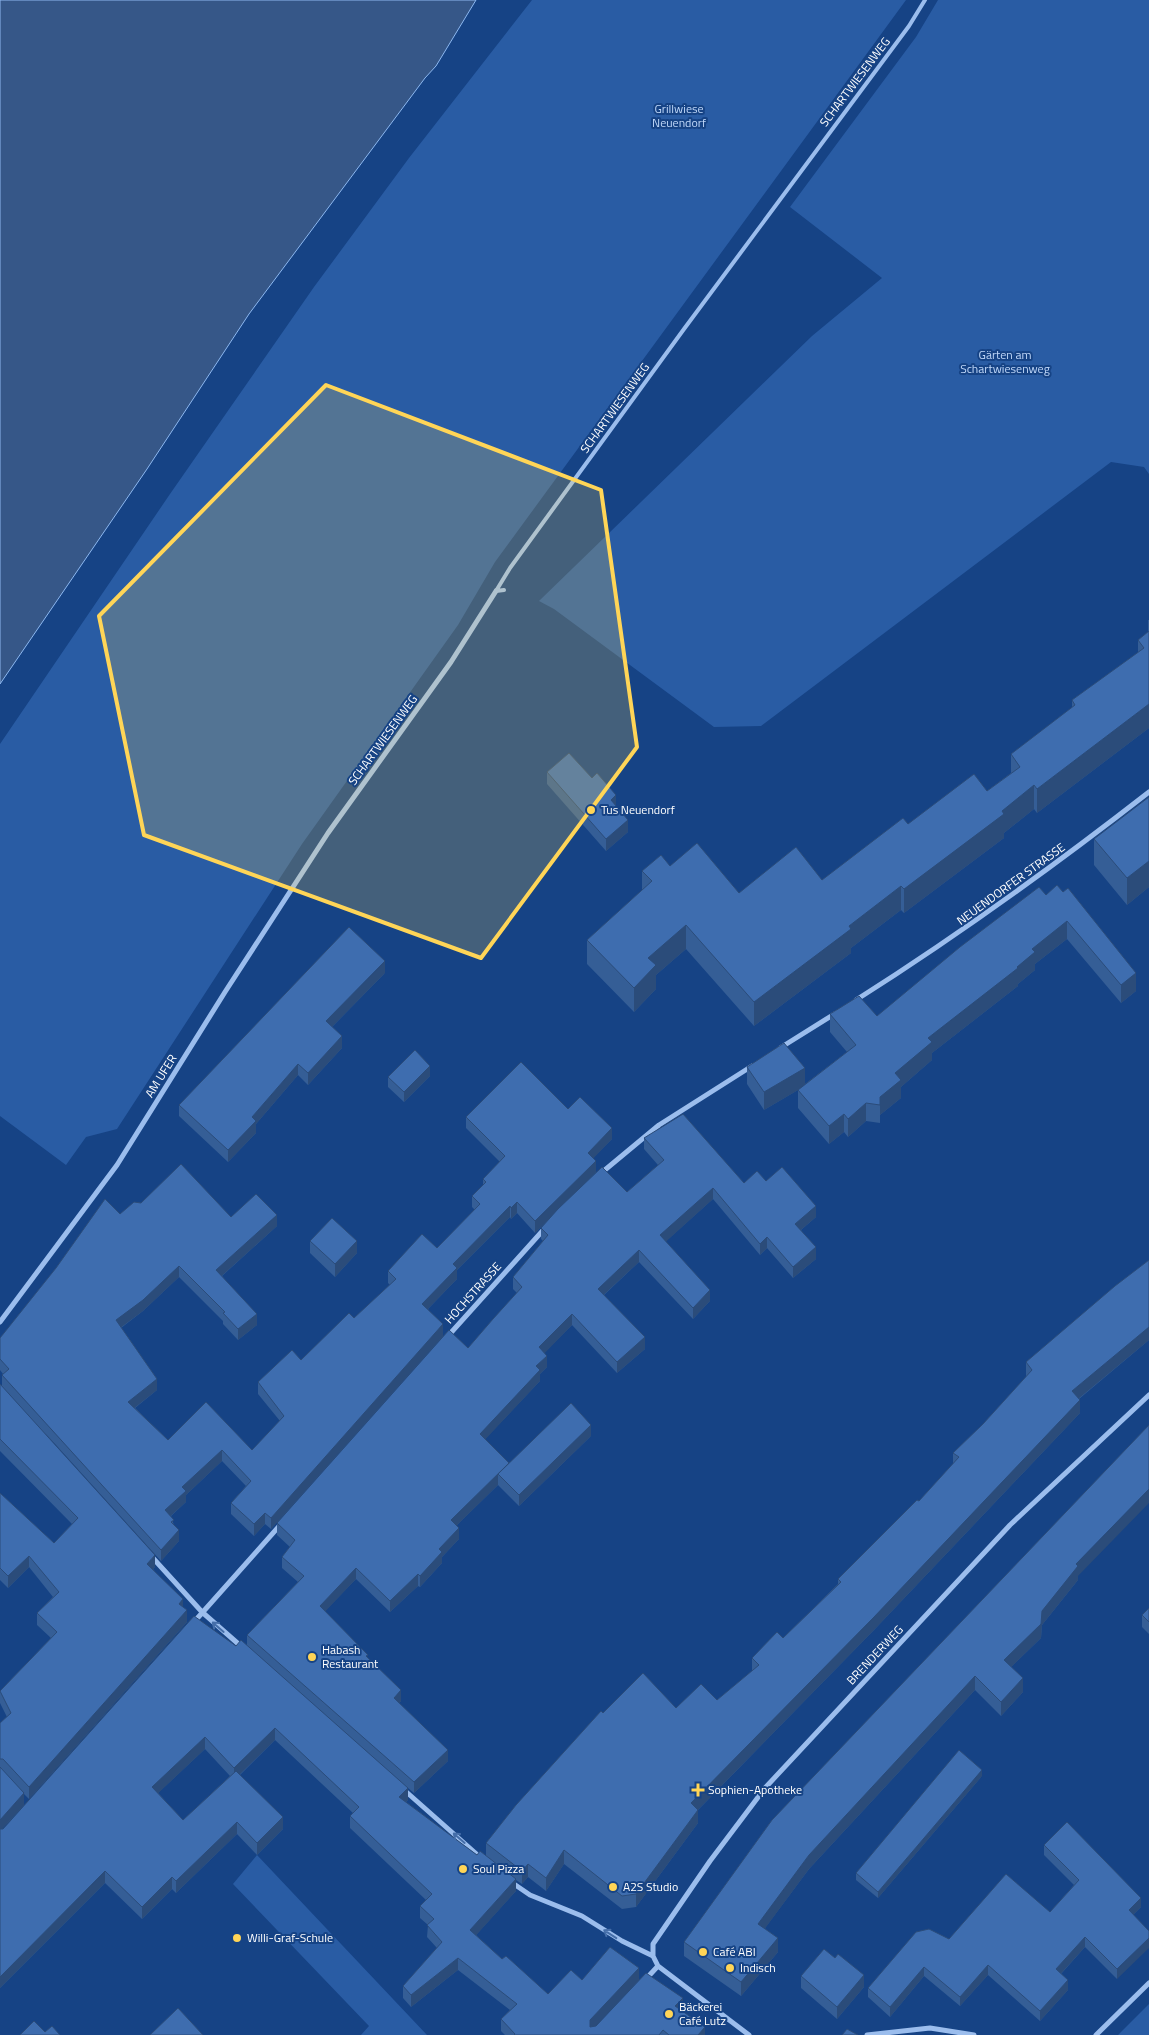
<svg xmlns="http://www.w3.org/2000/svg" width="1149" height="2035" font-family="'Titillium Web',sans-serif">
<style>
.green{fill:#295ca4}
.water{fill:#365788;stroke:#8db8f0}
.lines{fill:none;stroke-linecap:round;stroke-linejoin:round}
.lane{stroke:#9bbded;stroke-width:4}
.street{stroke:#9bbded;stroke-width:5}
.wall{fill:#355e96;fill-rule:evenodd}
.shaded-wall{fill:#2b4c7a}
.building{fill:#3e6daf;stroke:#2b4c7a}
.oneway{stroke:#456ea9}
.marked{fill:#ffd557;fill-opacity:0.2;stroke:#ffd557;stroke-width:4;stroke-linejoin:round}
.poi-dot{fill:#ffd557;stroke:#164385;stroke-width:2}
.labels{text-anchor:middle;stroke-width:4;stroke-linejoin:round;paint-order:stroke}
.street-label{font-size:12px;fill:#fff;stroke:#164385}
.park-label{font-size:12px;fill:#c1d9fa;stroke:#164385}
.poi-label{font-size:12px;fill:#fff;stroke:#164385;text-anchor:start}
</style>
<rect width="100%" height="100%" fill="#164385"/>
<!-- green -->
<path class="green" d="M532 0H906L495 562 458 625 302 844 117 1129 86 1137 66 1165 0 1116V744L170 494 314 287 409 158Z
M938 0H1149V474L1144 467 1111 462 761 726 714 727 554 609 539 601 812 336 882 278 790 207 916 37Z
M257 1855 427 2035H361L369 2026 233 1884Z
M1149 2004V2035H1118Z"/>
<!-- water -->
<path class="water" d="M0 0H476L436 66 425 78 249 314 147 469 0 684Z"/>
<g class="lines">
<!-- lane -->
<path class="lane" d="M496 591 510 568 684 329 909 26 925 0
M496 591 504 590"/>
<!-- street -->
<path class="street" d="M856 1000C957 936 1054 866 1149 792
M780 1048 836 1013
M600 1174 659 1125 752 1066
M0 1322 117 1165 225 992 328 833 451 662 496 591
M448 1336 546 1227
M152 1557 202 1612 243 1648
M194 1622 281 1524
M403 1789 481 1858
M511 1882 530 1895 582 1916 622 1941 653 1956 658 1966 749 2035
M653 1956V1944L664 1928 710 1861 765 1788 1010 1525 1149 1395
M645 1980 658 1966
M867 2035 930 2028 974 2035
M1096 2035 1149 1983"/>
</g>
<!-- wall -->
<path class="wall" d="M1148 620H1149V728L1037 813 1034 809 1004 833V838L904 913 901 910 851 948V953L754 1026 686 949 656 975V989L634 1012 587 964V940L642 890V871L670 866 739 893 822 880 908 824 987 791 1011 773V754L1072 708V700L1138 653V640L1148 632Z
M547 772 616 806 628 832 606 851 547 784Z
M1149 797V887L1127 905 1094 865V839Z
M1046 895 1136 991 1121 1003 1067 939 1035 964V970L1018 984V986L932 1053V1060L901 1087V1098L880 1115V1123L866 1121 848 1137 844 1132 829 1144 798 1108V1090L764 1110 747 1084V1067L805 1084 847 1052 830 1032V1014L877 1016Z
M385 973 332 1027 342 1048 308 1085 298 1075 256 1124V1133L228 1162 179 1116V1105Z
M430 1076 404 1102 388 1087V1077Z
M568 1109 612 1139 593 1158 596 1172 575 1193 627 1192 658 1165 644 1149V1138L744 1183 766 1181 816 1217 801 1230 816 1259 793 1278 767 1248 760 1255 713 1199 665 1242 710 1301 693 1319 639 1262 604 1295 645 1349 617 1373 572 1325 544 1353 547 1367 540 1374V1381L485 1439 509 1463 591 1436 519 1506 498 1485 457 1525 459 1539 442 1557V1563L420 1587 418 1586 390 1612 356 1579 325 1611 368 1658 401 1701 399 1703 448 1761 414 1793 408 1788V1800L406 1802 477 1855 486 1856V1843L603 1713 676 1708 717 1700 752 1671V1658L783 1638 838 1584V1579L919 1501 953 1464V1453L983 1424 1026 1377V1362L1149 1260V1340L1079 1399 1080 1413 874 1630 698 1810V1823L636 1907 622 1909 564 1864 546 1891 528 1877 522 1884 516 1880V1891L476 1935 502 1959 548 1994 582 1980H639L595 2026 683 2010 682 2011 705 2035H505L501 2031V2019L510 2010 458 1970 411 2007 403 1998V1986L437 1948 427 1937 428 1925 420 1918V1906L426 1900 350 1828V1816L353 1813 275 1740 240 1775 283 1829 257 1855 237 1834 176 1893 172 1889 142 1919 105 1883 0 1988V1723L7 1717 0 1703V1691L51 1638 37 1625V1613L53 1597 29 1567 8 1588 0 1580V1493L54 1543 72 1524 0 1451V1384L2 1386V1375L3 1374 0 1370V1338L120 1214 231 1217 277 1226 222 1276 257 1325 238 1340 223 1324V1321L179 1277 143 1311 121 1328 157 1390 135 1408 168 1440 252 1450 280 1421 258 1394V1382L301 1360 354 1318 390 1285 388 1283V1271L437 1248 475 1210 472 1207V1196L483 1185V1179L500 1162 466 1128V1117ZM517 1213 535 1233 552 1216 541 1228V1239L543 1241 513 1277V1289L517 1293 468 1348 277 1523V1535L290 1547 282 1557V1568L298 1582 247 1635V1646H236L3 1829H2L24 1805V1794L29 1799 187 1622 183 1608 153 1569 155 1567 46 1434 161 1561 179 1541 171 1516 186 1502V1495L222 1461 246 1486 231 1503V1514L254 1536 265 1524 271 1529 443 1336 428 1309 457 1279V1270L510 1217 511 1219ZM205 1749 230 1776 183 1820 158 1793Z
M310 1241 357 1253 335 1277 310 1253Z
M1078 1576V1580L1042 1625 1041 1638 1011 1667 1023 1692 1001 1716 975 1690 809 1869 765 1928 778 1952 741 1996 684 1956V1942Z
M1149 1608V1634L1142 1627V1615Z
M982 1776 878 1898 856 1880V1873Z
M1044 1845 1141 1907 1133 1915 1117 1979 1085 1947 1061 1974 1068 1990 1040 2021 988 1975 960 2006 924 1976 890 2017 868 1997V1988L949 1939 1050 1912 1074 1885 1044 1855Z
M801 1976 864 1987 837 2019 801 1988Z"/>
<!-- shaded-wall -->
<path class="shaded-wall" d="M1149 704V728L1037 813V789Z
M1034 785V809L1004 833V838L904 913V889Z
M616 795V807L611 800Z
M628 820V832L606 851V839Z
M1149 861V887L1127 905V878Z
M901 886V910L851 948V953L754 1026V1002L849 926Z
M1067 921V939L1035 964V970L1018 984V986L932 1053V1060L901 1087V1098L880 1115V1123V1097L895 1073 928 1038 1017 967 1032 949Z
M686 925V949L656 975V989L634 1012V988L648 958Z
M385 961V973L326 1033V1021Z
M1136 973V991L1121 1003V985Z
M342 1036V1048L308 1085V1073Z
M298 1064V1075L256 1124V1133L228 1162V1150L252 1117Z
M430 1066V1076L404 1102V1092Z
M805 1068V1086L764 1110V1092Z
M866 1103V1121L848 1137V1119Z
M844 1114V1132L829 1144V1126Z
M612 1128V1139L588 1164V1153Z
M596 1161V1172L535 1233V1221Z
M713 1188V1199L660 1247V1235Z
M517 1202V1213L511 1219V1208Z
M510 1206V1217L457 1270V1279L422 1315V1304L453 1264Z
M816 1206V1217L795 1235V1224Z
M277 1215V1226L216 1281V1270Z
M767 1237V1248L760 1255V1244Z
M357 1241V1253L335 1277V1264Z
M816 1247V1259L793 1278V1267Z
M639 1250V1262L598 1300V1289Z
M179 1266V1277L143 1311 116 1331V1320Z
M710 1290V1301L693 1319V1308Z
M257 1314V1325L238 1340V1329Z
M572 1314V1325L539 1359V1347Z
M443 1324V1336L271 1529V1518Z
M1149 1327V1340L1072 1404V1391Z
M645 1337V1349L617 1373V1362Z
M547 1356V1367L540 1374V1381L480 1445V1434L536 1366Z
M157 1379V1390L128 1413V1402Z
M1080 1400V1413L874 1630 691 1817V1803Z
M591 1425V1436L519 1506V1495Z
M222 1450V1461L186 1495V1502L165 1521V1510L182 1487Z
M509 1463 498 1474V1485L451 1531V1520Z
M1149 1489V1503L1078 1576V1580L1042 1625 1041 1638 1004 1674V1660L1076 1564Z
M265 1513V1524L254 1536V1524Z
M459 1528V1539L442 1557V1563L420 1587V1576L439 1549Z
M179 1530V1541L161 1561V1550Z
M155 1555V1567L147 1576V1564Z
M29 1556V1567L8 1588V1576Z
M356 1568V1579L320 1617V1606Z
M418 1574V1586L390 1612V1601Z
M183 1599V1611L179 1604Z
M187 1610V1622L29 1799V1787Z
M975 1676V1690L809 1869 758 1938V1924L809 1855Z
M1023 1678V1692L1001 1716V1702Z
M401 1690V1701L394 1709V1698Z
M275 1728V1740L234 1780V1768Z
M205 1737V1749L152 1799V1787Z
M448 1750V1761L414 1793V1782Z
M982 1770V1776L878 1898V1892Z
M408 1788V1800L399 1808V1797Z
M24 1793V1805L0 1831V1820Z
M698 1810V1823L636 1907V1894Z
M283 1817V1829L257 1855V1843Z
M237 1822V1834L176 1893V1881Z
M564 1850V1864L546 1891V1878Z
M528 1864V1877L522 1884V1871Z
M105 1871V1883L0 1988V1977Z
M172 1877V1889L142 1919V1907Z
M516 1879V1891L470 1942V1930Z
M1141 1898V1907L1129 1919V1910Z
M1085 1937V1947L1056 1979V1969Z
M778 1938V1952L741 1996V1982Z
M1149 1938V1948L1117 1979V1969Z
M458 1958V1970L411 2007V1995Z
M988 1965V1975L960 2006V1997Z
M924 1967V1976L890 2017V2007Z
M639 1968V1980L590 2032V2020Z
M864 1975V1987L837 2019V2007Z
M1068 1980V1990L1040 2021V2011Z
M683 1998V2010L675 2018V2006Z
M705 2027V2035H698Z"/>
<!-- building -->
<path class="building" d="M1149 631V704L1037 789 1034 785 1002 811 1004 814 904 889 901 886 849 926 851 929 754 1002 686 925 648 958 656 965 634 988 587 940 652 881 642 871 661 855 670 866 697 843 739 893 796 847 822 880 903 818 908 824 974 774 987 791 1020 767 1011 754 1075 705 1072 700 1144 648 1138 640Z
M569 753 592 778 597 773 616 795 611 800 628 820 606 839 547 772Z
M1149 797V861L1127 878 1094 839Z
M1057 885 1063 892 1068 888 1136 973 1121 985 1067 921 1032 949 1035 952 1017 967 1018 968 928 1038 932 1042 895 1073 901 1080 880 1097V1105L866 1103 848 1119 844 1114 829 1126 798 1090 856 1045 830 1014 859 996 877 1016 960 947 1039 887 1046 895Z
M349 927 385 961 326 1021 342 1036 308 1073 298 1064 252 1117 256 1121 228 1150 179 1105Z
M784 1043 805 1068 764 1092 747 1067Z
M415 1050 430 1066 404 1092 388 1077Z
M521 1062 568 1109 580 1097 612 1128 588 1153 596 1161 535 1221 517 1202 511 1208 510 1206 453 1264 457 1268 422 1304 443 1324 271 1518 265 1513 254 1524 231 1503 251 1481 222 1450 182 1487 186 1491 165 1510 174 1520 171 1522 179 1530 161 1550 2 1375 9 1369 0 1359V1338L56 1268 105 1199 120 1214 134 1202 141 1203 181 1164 231 1217 256 1194 277 1215 216 1270 257 1314 238 1329 223 1313 225 1312 179 1266 143 1300 116 1320 157 1379 128 1402 168 1440 206 1402 252 1450 284 1416 258 1382 292 1350 301 1360 349 1313 354 1318 396 1279 388 1271 422 1234 437 1248 480 1204 472 1196 486 1182 483 1179 505 1156 466 1117Z
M683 1114 744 1183 757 1171 766 1181 782 1167 816 1206 795 1224 816 1247 793 1267 767 1237 760 1244 713 1188 660 1235 710 1290 693 1308 639 1250 598 1289 645 1337 617 1362 572 1314 539 1347 547 1356 536 1366 540 1370 480 1434 509 1463 451 1520 459 1528 439 1549 442 1552 420 1576 418 1574 390 1601 356 1568 320 1606 368 1655 366 1656 401 1690 394 1698 448 1750 414 1782 247 1635 304 1576 282 1557 295 1540 277 1523 449 1330 468 1348 493 1319 522 1287 513 1277 548 1235 541 1228 558 1209 602 1167 627 1192 664 1160 644 1138Z
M332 1218 357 1241 335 1264 310 1241Z
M1149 1260V1327L1072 1391 1080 1400 874 1617 691 1803 698 1810 636 1894 622 1896 564 1850 546 1878 528 1864 522 1871 486 1843 516 1805 601 1711 603 1713 643 1673 676 1708 701 1684 717 1700 759 1665 752 1658 777 1632 783 1638 841 1582 838 1579 917 1500 919 1501 959 1457 953 1453 983 1424 1032 1370 1026 1362 1115 1286Z
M0 1384 155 1555 147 1564 183 1599 179 1604 187 1610 29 1787 3 1759H0V1723L11 1713 0 1691 57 1632 37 1613 59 1592 29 1556 8 1576 0 1568V1493L54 1543 78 1518 0 1439Z
M571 1403 591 1425 519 1495 498 1474Z
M1149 1425V1489L1076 1564 1078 1566 1042 1611 1041 1624 1004 1660 1023 1678 1001 1702 975 1676 809 1855 758 1924 778 1938 741 1982 684 1942 772 1820Z
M1149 1608V1622L1142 1615Z
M194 1616 236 1646 241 1640 408 1788 399 1797 477 1855 480 1851 516 1879 470 1930 502 1959 506 1956 548 1994 571 1970 582 1980 610 1947 639 1968 590 2020V2027L596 2026 646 1973 683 1998 675 2006 705 2027 698 2035H669L663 2030 659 2035H514L515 2034 501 2019 517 2004 458 1958 411 1995 403 1986 442 1942 427 1925 434 1919 420 1906 432 1894 350 1816 359 1807 275 1728 234 1768 205 1737 152 1787 183 1820 236 1771 283 1817 257 1843 237 1822 176 1881 172 1877 142 1907 105 1871 0 1977V1829H3Z
M959 1750 982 1770 878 1892 856 1873Z
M0 1767 24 1793 0 1820Z
M1067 1822 1141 1898 1129 1910 1149 1931V1938L1117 1969 1085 1937 1056 1969 1068 1980 1040 2011 988 1965 960 1997 924 1967 890 2007 868 1988 916 1932 929 1929 949 1939 1006 1874 1050 1912 1079 1880 1044 1845Z
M824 1949 835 1958 838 1954 864 1975 837 2007 801 1976Z
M178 2008 203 2035H150Z
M34 2021 45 2032 52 2026 60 2035H20Z
M847 2029 858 2035H842Z"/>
<!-- one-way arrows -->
<defs><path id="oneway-shaft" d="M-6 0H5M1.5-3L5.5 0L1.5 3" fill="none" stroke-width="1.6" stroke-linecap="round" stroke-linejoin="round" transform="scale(1.25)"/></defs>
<g class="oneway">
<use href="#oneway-shaft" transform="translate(218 1627) rotate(-139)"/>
<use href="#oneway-shaft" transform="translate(459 1838) rotate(-139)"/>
<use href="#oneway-shaft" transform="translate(610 1934) rotate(-147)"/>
</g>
<!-- marked area -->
<path class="marked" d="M326 385 601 490 637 747 481 958 144 835 99 616Z"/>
<!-- markers -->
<g class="poi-dot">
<circle cx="591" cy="810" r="5"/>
<circle cx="312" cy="1657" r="5"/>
<path d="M695.5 1782.5h5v5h5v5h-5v5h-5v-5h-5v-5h5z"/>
<circle cx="463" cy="1869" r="5"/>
<circle cx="613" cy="1887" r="5"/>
<circle cx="237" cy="1938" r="5"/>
<circle cx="703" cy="1952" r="5"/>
<circle cx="730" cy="1968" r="5"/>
<circle cx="669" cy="2014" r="5"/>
</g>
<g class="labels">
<!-- street labels -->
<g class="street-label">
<text transform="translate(855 82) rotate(-53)" y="4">SCHARTWIESENWEG</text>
<text transform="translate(615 408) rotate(-54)" y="4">SCHARTWIESENWEG</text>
<text transform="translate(383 740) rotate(-54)" y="4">SCHARTWIESENWEG</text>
<text transform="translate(1011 884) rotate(-36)" y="4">NEUENDORFER STRASSE</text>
<text transform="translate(161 1076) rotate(-58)" y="4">AM UFER</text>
<text transform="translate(473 1293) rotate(-48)" y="4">HOCHSTRASSE</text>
<text transform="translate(875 1655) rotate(-47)" y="4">BRENDERWEG</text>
</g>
<!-- park labels -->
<g class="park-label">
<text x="679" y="113">Grillwiese<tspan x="679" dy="14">Neuendorf</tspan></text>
<text x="1005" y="359">Gärten am<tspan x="1005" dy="14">Schartwiesenweg</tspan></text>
</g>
<!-- poi labels -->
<g class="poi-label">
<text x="601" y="814">Tus Neuendorf</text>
<text x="322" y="1654">Habash<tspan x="322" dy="14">Restaurant</tspan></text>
<text x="708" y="1794">Sophien-Apotheke</text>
<text x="473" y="1873">Soul Pizza</text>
<text x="623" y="1891">A2S Studio</text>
<text x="247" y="1942">Willi-Graf-Schule</text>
<text x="713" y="1956">Café ABI</text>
<text x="740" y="1972">Indisch</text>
<text x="679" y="2011">Bäckerei<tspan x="679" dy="14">Café Lutz</tspan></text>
</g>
</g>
</svg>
